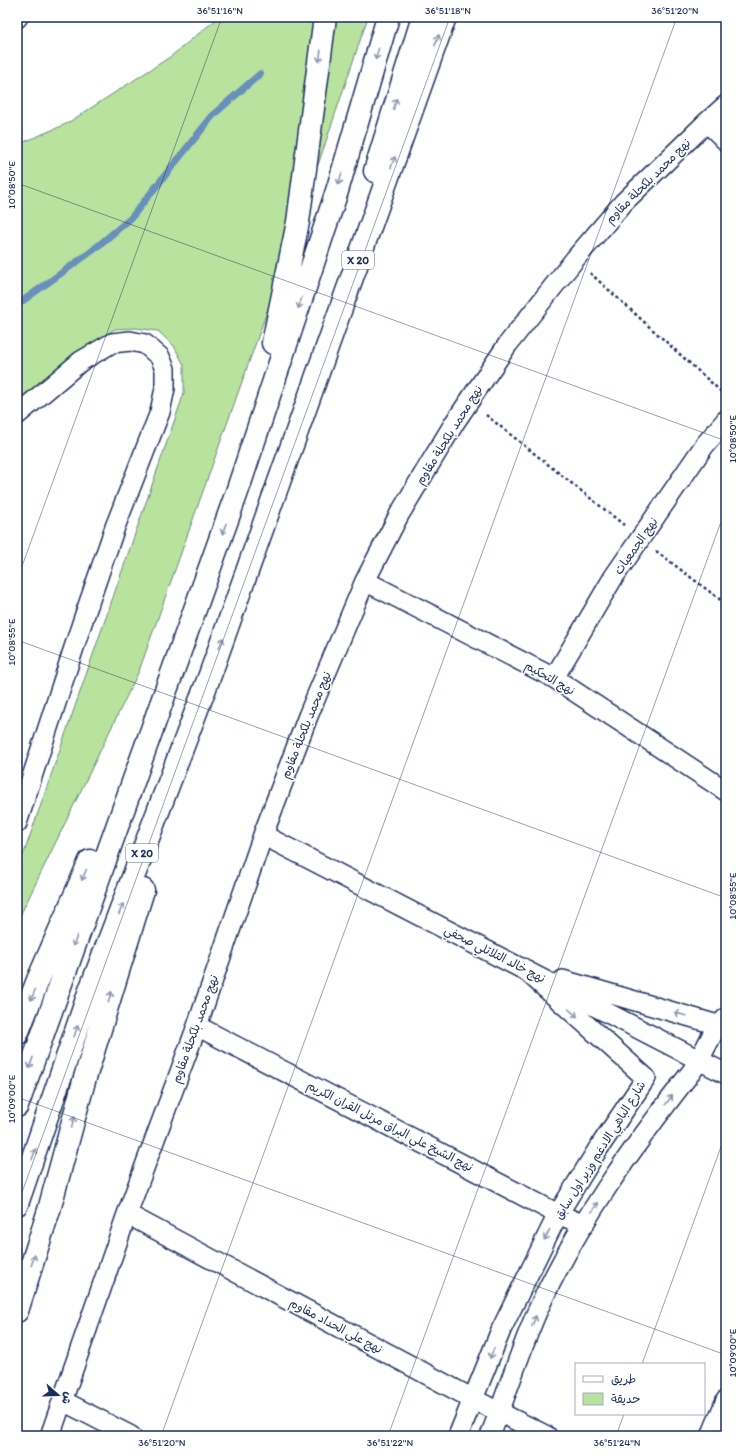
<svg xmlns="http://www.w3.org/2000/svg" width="743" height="1453" font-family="Itim,'Playpen Sans Arabic',sans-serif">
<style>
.green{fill:#b8e29e;stroke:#6a887e}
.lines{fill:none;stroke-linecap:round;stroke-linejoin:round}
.stream{stroke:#698fbc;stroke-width:7}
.street-casing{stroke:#1b2f5e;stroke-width:22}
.highway-casing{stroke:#1b2f5e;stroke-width:25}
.path{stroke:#1b2f5e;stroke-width:2.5;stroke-dasharray:3 3;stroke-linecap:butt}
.street{stroke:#fff;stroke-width:19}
.highway{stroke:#fff;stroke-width:22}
.oneway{stroke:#8d97ae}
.ticks{fill:none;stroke:#1b2f5e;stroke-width:1;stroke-opacity:0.45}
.labels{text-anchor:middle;stroke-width:3;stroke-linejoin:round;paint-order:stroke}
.shield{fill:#fff;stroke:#5f6d8e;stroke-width:1}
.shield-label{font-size:11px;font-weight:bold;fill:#1b2f5e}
.street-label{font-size:12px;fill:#1b2f5e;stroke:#fff}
.neatline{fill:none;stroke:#1b2f5e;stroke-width:1.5}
.ticks-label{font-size:10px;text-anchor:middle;fill:#1b2f5e}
</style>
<rect width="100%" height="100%" fill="#fff"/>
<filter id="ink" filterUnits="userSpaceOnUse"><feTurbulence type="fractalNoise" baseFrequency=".025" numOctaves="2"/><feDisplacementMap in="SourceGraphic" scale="8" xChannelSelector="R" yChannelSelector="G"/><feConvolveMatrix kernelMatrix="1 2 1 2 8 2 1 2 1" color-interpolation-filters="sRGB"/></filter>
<g filter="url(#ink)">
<!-- green -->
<path class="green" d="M219 17H368L296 230 139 671 17 922V873L184 393V365L174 346 158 331 136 328 115 329 81 352 17 408V145L66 124 170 57Z"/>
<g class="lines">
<!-- stream -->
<path class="stream" d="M17 305 92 251 131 218 214 114 260 74"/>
<defs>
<path id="street" d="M17 18 18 17
M707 122 726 141
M17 415 81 361 112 343 130 341 145 344 160 357 165 369V388L160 412 115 527 82 623 17 823
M365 581 554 678 726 791
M554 678 613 578 704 446 726 420
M263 835 726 1074
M563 980 718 1025
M197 1026 558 1214 584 1225
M127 1214 473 1399 547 1436
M63 1401 131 1436
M50 1436 127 1214 197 1026 263 835 308 716 365 581 399 515 455 422 508 344 575 259 624 202 707 122 726 105
M458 1436 501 1330 558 1214 598 1149 646 1078 523 968
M490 1436C506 1396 519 1354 536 1314 574 1228 634 1145 692 1071 705 1054 710 1031 726 1018
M711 1436 726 1400"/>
<path id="highway" d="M375 171 423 17
M273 343 298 222 325 17
M17 1034 38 980 90 861
M17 1106 237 492 337 191 388 17
M17 1204 89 993 210 675 445 17
M17 1311 49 1210 84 1081 143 890"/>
</defs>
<!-- street casing -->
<use href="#street" class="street-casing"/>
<!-- highway casing -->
<use href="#highway" class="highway-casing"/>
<!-- path -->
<path class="path" d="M590 273 726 396
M486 415 624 525
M656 551 726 604"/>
<!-- street -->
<use href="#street" class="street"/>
<!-- highway -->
<use href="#highway" class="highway"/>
</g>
<!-- one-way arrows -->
<defs><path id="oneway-shaft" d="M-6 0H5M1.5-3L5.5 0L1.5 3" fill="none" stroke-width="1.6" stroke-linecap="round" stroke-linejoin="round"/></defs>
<g class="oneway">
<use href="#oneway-shaft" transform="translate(437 40) rotate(-70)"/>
<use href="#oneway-shaft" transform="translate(377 54) rotate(106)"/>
<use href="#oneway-shaft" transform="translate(320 56) rotate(98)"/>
<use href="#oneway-shaft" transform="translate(395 104) rotate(-73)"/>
<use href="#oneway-shaft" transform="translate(393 162) rotate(-70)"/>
<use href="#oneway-shaft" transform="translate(340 179) rotate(106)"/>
<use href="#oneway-shaft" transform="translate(300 303) rotate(108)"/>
<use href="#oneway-shaft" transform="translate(224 529) rotate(110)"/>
<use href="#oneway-shaft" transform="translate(221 643) rotate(-70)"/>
<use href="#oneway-shaft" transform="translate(84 875) rotate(113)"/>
<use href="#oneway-shaft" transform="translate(121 909) rotate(-69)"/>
<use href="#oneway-shaft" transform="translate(75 941) rotate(110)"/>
<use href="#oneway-shaft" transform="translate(33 995) rotate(112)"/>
<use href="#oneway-shaft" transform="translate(110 997) rotate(-73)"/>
<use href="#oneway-shaft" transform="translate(573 1013) rotate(42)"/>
<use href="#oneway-shaft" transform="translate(680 1014) rotate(-164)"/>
<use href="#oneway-shaft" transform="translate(76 1031) rotate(-71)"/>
<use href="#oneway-shaft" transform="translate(31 1063) rotate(110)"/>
<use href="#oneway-shaft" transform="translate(669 1100) rotate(-53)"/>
<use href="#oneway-shaft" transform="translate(73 1122) rotate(-75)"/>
<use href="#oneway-shaft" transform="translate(34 1154) rotate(-71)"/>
<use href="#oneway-shaft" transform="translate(595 1207) rotate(-57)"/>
<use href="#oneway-shaft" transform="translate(547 1235) rotate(117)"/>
<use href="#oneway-shaft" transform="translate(33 1260) rotate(-72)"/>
<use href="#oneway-shaft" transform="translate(534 1321) rotate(-69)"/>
<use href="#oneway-shaft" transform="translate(492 1353) rotate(113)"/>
</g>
</g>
<!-- ticks -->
<path class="ticks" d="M17 183 726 441M17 580 222 17M17 640 726 898M17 1097 726 1355M17 1206 450 17M642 1364 726 1133M161 1436 677 17M388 1436 726 508M616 1436 624 1414"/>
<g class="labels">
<!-- shield labels -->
<g class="shield">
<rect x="342" y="251" width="32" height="18" rx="3"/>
<rect x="126" y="844" width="32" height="18" rx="3"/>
</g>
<g class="shield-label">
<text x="358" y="264">X 20</text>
<text x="142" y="857">X 20</text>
</g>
<!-- street labels -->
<g class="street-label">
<text transform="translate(648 181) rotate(-45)" y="4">نهج محمد بلكحلة مقاوم</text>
<text transform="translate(449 435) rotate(-58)" y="4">نهج محمد بلكحلة مقاوم</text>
<text transform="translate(636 546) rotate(-55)" y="4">نهج الجمعيات</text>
<text transform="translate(550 678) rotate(30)" y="4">نهج التحكيم</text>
<text transform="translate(306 725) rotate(-68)" y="4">نهج محمد بلكحلة مقاوم</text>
<text transform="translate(495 954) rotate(27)" y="4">نهج خالد التلاتلي صحفي</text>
<text transform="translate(195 1029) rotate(-70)" y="4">نهج محمد بلكحلة مقاوم</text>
<text transform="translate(390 1126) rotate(27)" y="4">نهج الشيخ علي البراق مرتل القران الكريم</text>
<text transform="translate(600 1150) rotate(-58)" y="4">شارع الباهي الادغم وزير اول سابق</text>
<text transform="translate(336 1326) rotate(28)" y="4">نهج علي الحداد مقاوم</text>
</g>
</g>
<!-- margin -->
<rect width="743" height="1453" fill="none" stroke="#fff" stroke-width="44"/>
<!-- legend -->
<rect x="575" y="1363" width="130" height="52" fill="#ffffff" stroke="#a4acbf"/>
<rect x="583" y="1376" width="20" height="6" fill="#ffffff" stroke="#a4acbf"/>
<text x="611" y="1383" font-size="12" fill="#1b2f5e">طريق</text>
<rect x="583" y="1393" width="20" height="12" fill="#b8e29e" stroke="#a4acbf"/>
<text x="611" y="1403" font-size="12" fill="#1b2f5e">حديقة</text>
<!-- north arrow -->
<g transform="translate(58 1395) rotate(110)" stroke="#ffffff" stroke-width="3" paint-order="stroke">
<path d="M0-3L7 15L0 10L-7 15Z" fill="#1b2f5e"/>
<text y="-6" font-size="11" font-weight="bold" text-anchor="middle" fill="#1b2f5e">ش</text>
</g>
<rect x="22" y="22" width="699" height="1409" class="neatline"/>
<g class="ticks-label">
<text x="220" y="14">36°51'16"N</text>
<text x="448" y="14">36°51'18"N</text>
<text x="675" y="14">36°51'20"N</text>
<text transform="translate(11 185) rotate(-90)" y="4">10°08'50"E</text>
<text transform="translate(732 439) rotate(-90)" y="4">10°08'50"E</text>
<text transform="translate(11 642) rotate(-90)" y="4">10°08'55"E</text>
<text transform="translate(732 896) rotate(-90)" y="4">10°08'55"E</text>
<text transform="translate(11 1099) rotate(-90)" y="4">10°09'00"E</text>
<text transform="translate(732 1353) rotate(-90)" y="4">10°09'00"E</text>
<text x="162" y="1446">36°51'20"N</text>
<text x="390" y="1446">36°51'22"N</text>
<text x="617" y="1446">36°51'24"N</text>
</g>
</svg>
